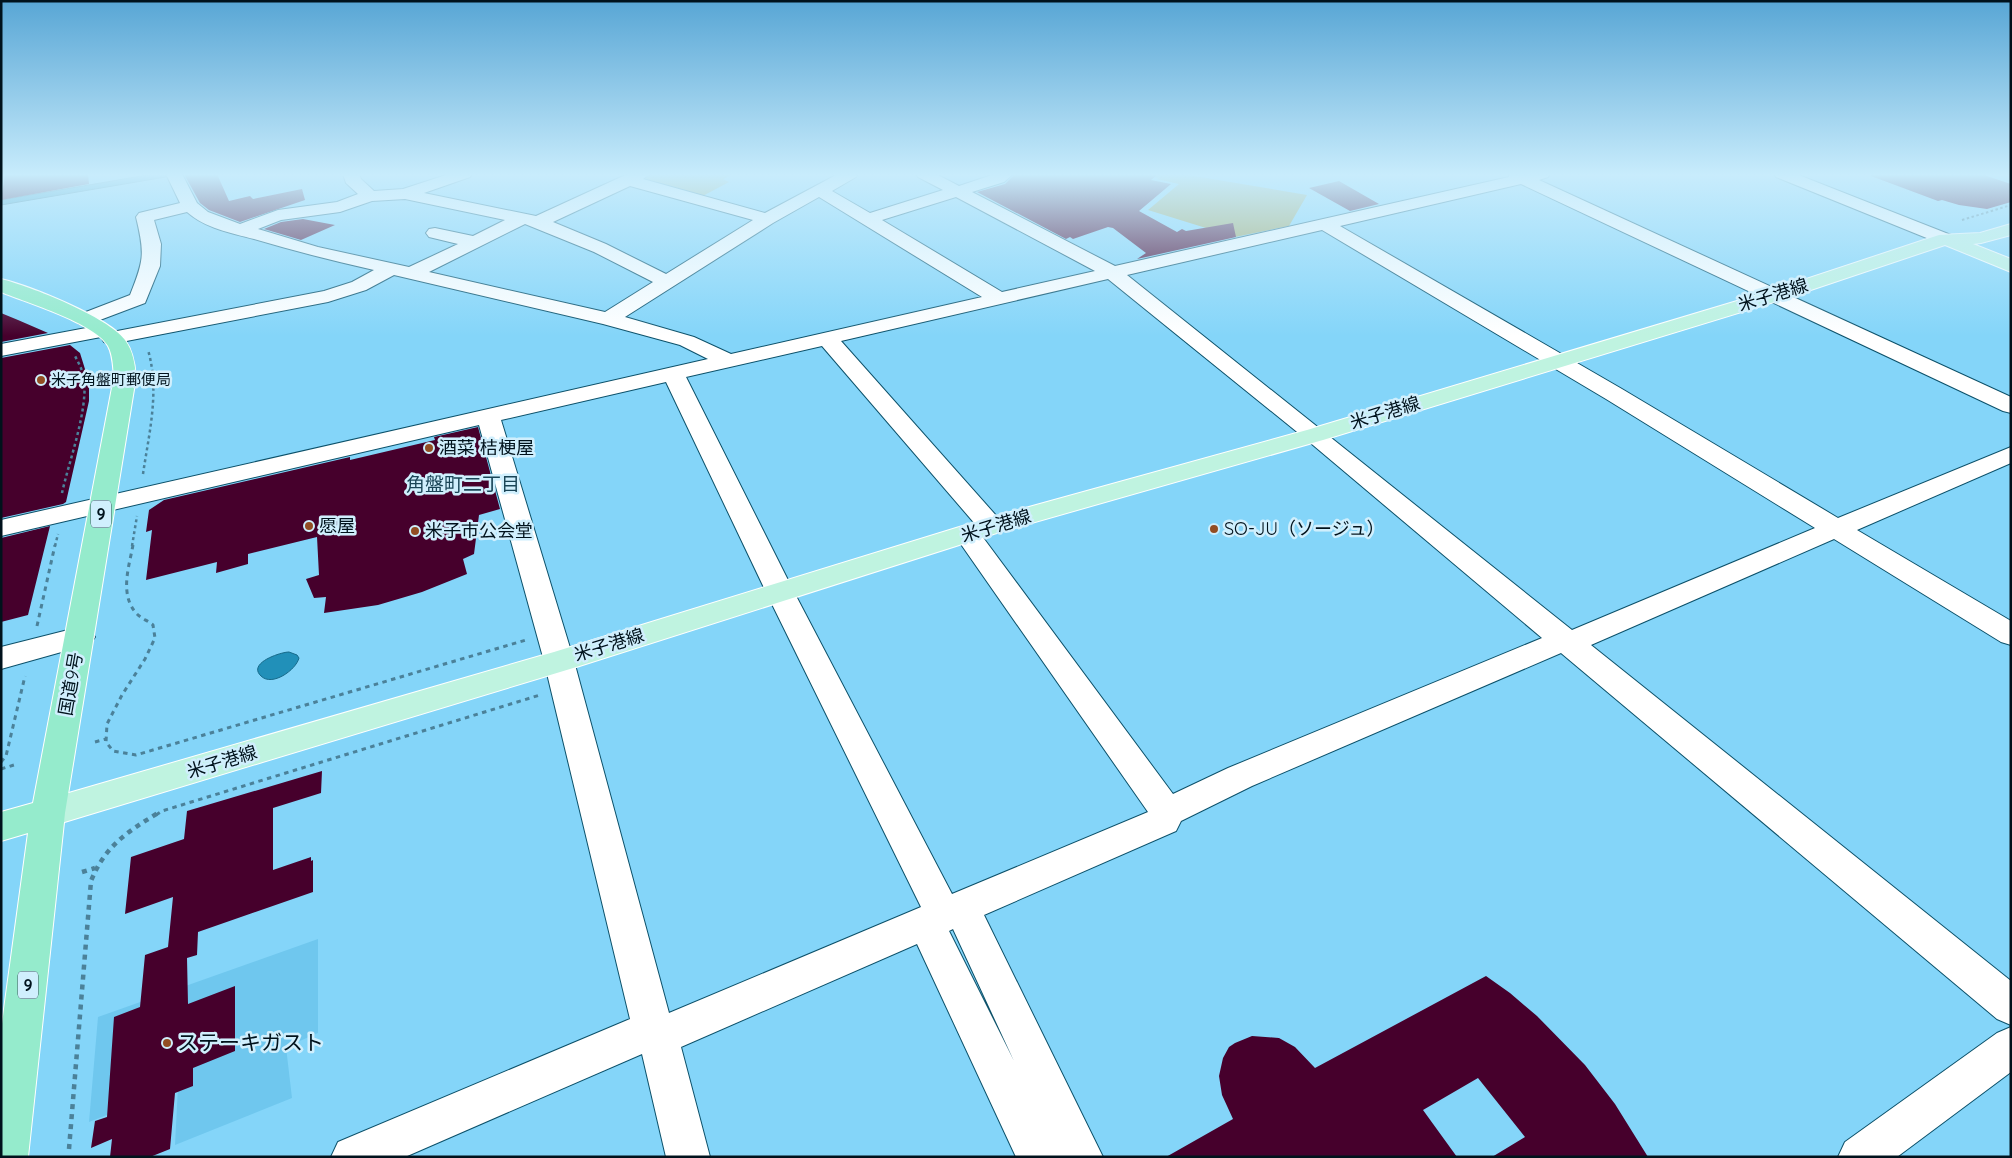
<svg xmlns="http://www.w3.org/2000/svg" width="2012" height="1158" font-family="Quicksand,'Noto Sans JP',sans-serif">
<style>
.built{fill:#6fc7ee}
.green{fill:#a3a35a}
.water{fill:#2190b9;stroke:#176a8a}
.building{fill:#46002c}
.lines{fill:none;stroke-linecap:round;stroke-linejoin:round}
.minor-casing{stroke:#0c516a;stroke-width:2}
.major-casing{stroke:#fff;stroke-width:2}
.highway-casing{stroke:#fff;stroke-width:2}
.path-far3{stroke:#4b8199;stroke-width:2;stroke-dasharray:2.5 2.5;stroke-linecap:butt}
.path-far2{stroke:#4b8199;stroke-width:2.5;stroke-dasharray:3 3;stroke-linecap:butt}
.path-far1{stroke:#4b8199;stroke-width:3;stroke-dasharray:4.5 4.5;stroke-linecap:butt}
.path{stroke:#4b8199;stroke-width:4.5;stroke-dasharray:5 5;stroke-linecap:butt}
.minor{fill:#fff;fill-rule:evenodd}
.major{fill:#bff3e0;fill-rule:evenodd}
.highway{fill:#95ebcc;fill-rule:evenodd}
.poi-dot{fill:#924d23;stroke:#d0effd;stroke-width:2}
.labels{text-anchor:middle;stroke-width:5;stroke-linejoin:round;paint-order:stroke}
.far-poi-label{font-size:15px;fill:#00121c;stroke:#d0effd;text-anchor:start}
.shield{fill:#d0effd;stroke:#3e5460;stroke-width:1}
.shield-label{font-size:16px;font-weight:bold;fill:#00121c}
.street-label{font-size:18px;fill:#00121c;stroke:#d0effd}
.poi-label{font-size:18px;fill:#00121c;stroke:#d0effd;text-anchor:start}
.neighbourhood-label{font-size:19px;fill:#1a4557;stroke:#d0effd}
.near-poi-label{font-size:21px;fill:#00121c;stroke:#d0effd;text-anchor:start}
</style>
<rect width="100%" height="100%" fill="#84d5f9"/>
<!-- built -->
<path class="built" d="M318 939V1033L286 1047 292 1098 175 1145 178 1087 89 1122 98 1017Z"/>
<!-- green -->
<path class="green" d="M646 174H734L723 179 729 182 699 198 634 178Z
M1143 174H1182L1307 195 1289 226 1235 237 1148 210 1179 184 1157 179 1159 178Z"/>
<!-- water -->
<path class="water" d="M153 174H183L1 205V200Z
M289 652 297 655 299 658C296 670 272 687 261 676 247 663 281 652 289 652Z"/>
<!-- building -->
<path class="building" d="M5 174H88L89 184 1 200Z
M184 174H217L229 201 250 196 253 199 302 189 305 200 240 222 209 210 200 203Z
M1015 174H1158L1151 180 1171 184 1139 211 1177 232 1182 229 1186 231 1233 223 1236 237 1137 259 1146 253 1113 228 1108 227 1073 239 1070 237 1066 239 977 192 1005 184Z
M1871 174H1981L2011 184V202L1987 209 1959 205 1942 200 1938 201 1871 176Z
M1339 181 1379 204 1350 211 1309 188Z
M303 219 335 225 301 240 264 229 281 222Z
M1 313 18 320 48 333 1 342Z
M70 345 80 353 89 382V401L66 502 63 504 1 518V358Z
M478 427 500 509 479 515 474 554 463 559 467 574 422 592 378 605 324 613 326 597 314 598 306 579 319 575 317 537 248 554V564L216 573 217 562 146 580 152 530 146 532 149 510 164 500 350 457V460L435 440 434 437Z
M50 526 28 615 1 622V538Z
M322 771 321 793 273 808V870L311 857V861L313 860V892L198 932 197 955 187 958 188 1004 235 986V1051L193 1068V1086L175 1093 170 1149 150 1157H110L112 1139 91 1148 95 1121 107 1117 114 1017 140 1007 145 955 168 947 173 897 125 914 131 857 184 839 187 811Z
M1486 976 1510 993 1537 1016 1585 1065 1615 1104 1648 1157H1492L1525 1137 1478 1078 1423 1110 1457 1157H1166L1233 1119 1222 1095 1219 1076 1223 1058 1229 1047 1235 1043 1252 1036 1279 1038 1295 1047 1315 1068Z"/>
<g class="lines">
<defs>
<path id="minor" d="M166 174H182L197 203 208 212 240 224 278 210 337 202 358 194 346 183 343 174H359L361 179 374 191 403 189 449 174H472L470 177 424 193 536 216 621 177 629 174H650L643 179 765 213 838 174H858L856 177 832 191 870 213 943 190 918 177 916 174H936L959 186 995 174H1013L1004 182 972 192 1115 266 1509 177V174H1550L1548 177 1539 180 2011 397V413L2003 411 1521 184 1340 226 1622 389 1838 518 2011 447V463L1857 530 2011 621V645L2001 642 1834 539 1591 645 2011 981V1025L1997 1019 1561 653 1252 786 1181 821 1176 831 984 915 1103 1157H1016L917 944 681 1047 710 1157H666L642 1054 405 1157H331L338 1142 630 1019 544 661 479 425 1 536V520L708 359 680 345 603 324 394 275 366 290 328 302 111 344 104 342 101 337 1 356V344L102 325 109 327 112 332 324 291 352 282 374 270C334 261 294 251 254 239 231 233 205 228 187 212L154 220 161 244 160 266 145 303 92 323 85 325 78 323 75 319 78 315 130 295C144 260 145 254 136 217L139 213 180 203ZM630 186 753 220 666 274 606 244 553 222ZM819 197 982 297 731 354 694 337 625 317 773 223ZM956 197 1095 271 1002 292 882 220ZM405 199 505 220 473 236 435 228 429 229 426 233 429 237 458 244 409 267 318 247 258 229 281 220 340 212 372 201ZM525 224 594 252 653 282 605 312 429 272ZM1322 230 1606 399 1815 528 1572 630 1127 275ZM1108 279 1307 440 1542 638 1228 768 1173 794 976 528 967 526 958 528 954 534 958 540 1148 812 952 894 794 592 686 377 822 346 982 532 991 534 1000 532 1004 526 1000 520 841 341ZM666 382 766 592 921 907 669 1013 574 661 501 420ZM953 929 1014 1061 949 931Z
M1774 174H1796L1951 235 1954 239 1951 243 1945 244 1939 243 1776 177Z
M80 627 90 630 95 637 90 644 1 669V647Z
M2011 1027V1072L1897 1157H1838L1845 1142 1997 1033Z"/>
<path id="major" d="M2011 224V235L1981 243 1973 244 2011 259V272L1945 245 1781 300 1323 440 1000 532 570 669 48 827 36 823 31 813 36 803 48 799 554 652 982 520 1307 430 1767 292 1939 235 1980 233Z"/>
<path id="highway" d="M1 279C30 286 108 317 125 340 133 351 135 364 136 377L65 813 28 1157H1V1031L28 833 1 841V812L33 803 114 377C113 367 113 355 108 346 95 323 27 303 1 292Z"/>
</defs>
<!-- minor casing -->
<use href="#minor" class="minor-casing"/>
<!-- major casing -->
<use href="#major" class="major-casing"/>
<!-- highway casing -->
<use href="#highway" class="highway-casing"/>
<!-- path-far3 -->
<path class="path-far3" d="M1962 220 2011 205"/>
<!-- path-far2 -->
<path class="path-far2" d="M143 474C149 433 160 391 148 350
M62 493C69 461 88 411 84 379 83 370 78 362 74 354
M55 546 58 534
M132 546 137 516"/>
<!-- path-far1 -->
<path class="path-far1" d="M133 545C129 567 119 595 137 614 141 618 148 621 153 625L155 638 145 659 122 695 107 724 106 742 113 751 136 755 526 640
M37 626 55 545
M95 742 106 739
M1 762 6 756 25 676
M1 769 14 765
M156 815 162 811 540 695"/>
<!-- path -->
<path class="path" d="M82 872 95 868
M69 1149 91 881C105 846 127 832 158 813"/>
<!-- minor -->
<use href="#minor" class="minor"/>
<!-- major -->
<use href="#major" class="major"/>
<!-- highway -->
<use href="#highway" class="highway"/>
</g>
<!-- sky -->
<linearGradient id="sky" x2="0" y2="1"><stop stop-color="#58a6d5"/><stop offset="0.52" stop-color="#c8ecfc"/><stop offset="1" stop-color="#c8ecfc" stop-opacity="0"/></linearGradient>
<rect width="2012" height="336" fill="url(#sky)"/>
<!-- markers -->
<g class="poi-dot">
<circle cx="41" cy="380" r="5"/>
<circle cx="429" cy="448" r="5"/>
<circle cx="309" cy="526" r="5"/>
<circle cx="1214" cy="529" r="5"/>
<circle cx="415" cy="531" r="5"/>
<circle cx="167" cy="1043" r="5"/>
</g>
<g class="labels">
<!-- far-poi labels -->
<g class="far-poi-label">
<text x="51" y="385">米子角盤町郵便局</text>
</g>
<!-- shield labels -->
<g class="shield">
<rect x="91" y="500.5" width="20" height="27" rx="4"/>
<rect x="18" y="971.5" width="20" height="27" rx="4"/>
</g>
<g class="shield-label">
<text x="101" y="520">9</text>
<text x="28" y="991">9</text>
</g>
<!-- street labels -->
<g class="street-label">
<text transform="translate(1773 295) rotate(-17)" y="6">米子港線</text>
<text transform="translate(1385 413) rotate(-17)" y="6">米子港線</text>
<text transform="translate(996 526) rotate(-17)" y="6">米子港線</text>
<text transform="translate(609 645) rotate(-17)" y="6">米子港線</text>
<text transform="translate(71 684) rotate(-80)" y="6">国道9号</text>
<text transform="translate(222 762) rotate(-17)" y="6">米子港線</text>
</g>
<!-- poi labels -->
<g class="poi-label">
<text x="439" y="454">酒菜 桔梗屋</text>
<text x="319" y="532">愿屋</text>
<text x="1224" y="535">SO-JU（ソージュ）</text>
<text x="425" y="537">米子市公会堂</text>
</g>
<!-- neighbourhood labels -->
<g class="neighbourhood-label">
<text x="463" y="491">角盤町二丁目</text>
</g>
<!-- near-poi labels -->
<g class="near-poi-label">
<text x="177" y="1050">ステーキガスト</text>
</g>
</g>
<!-- border -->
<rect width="2012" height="1158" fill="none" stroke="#00121c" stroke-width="5"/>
</svg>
